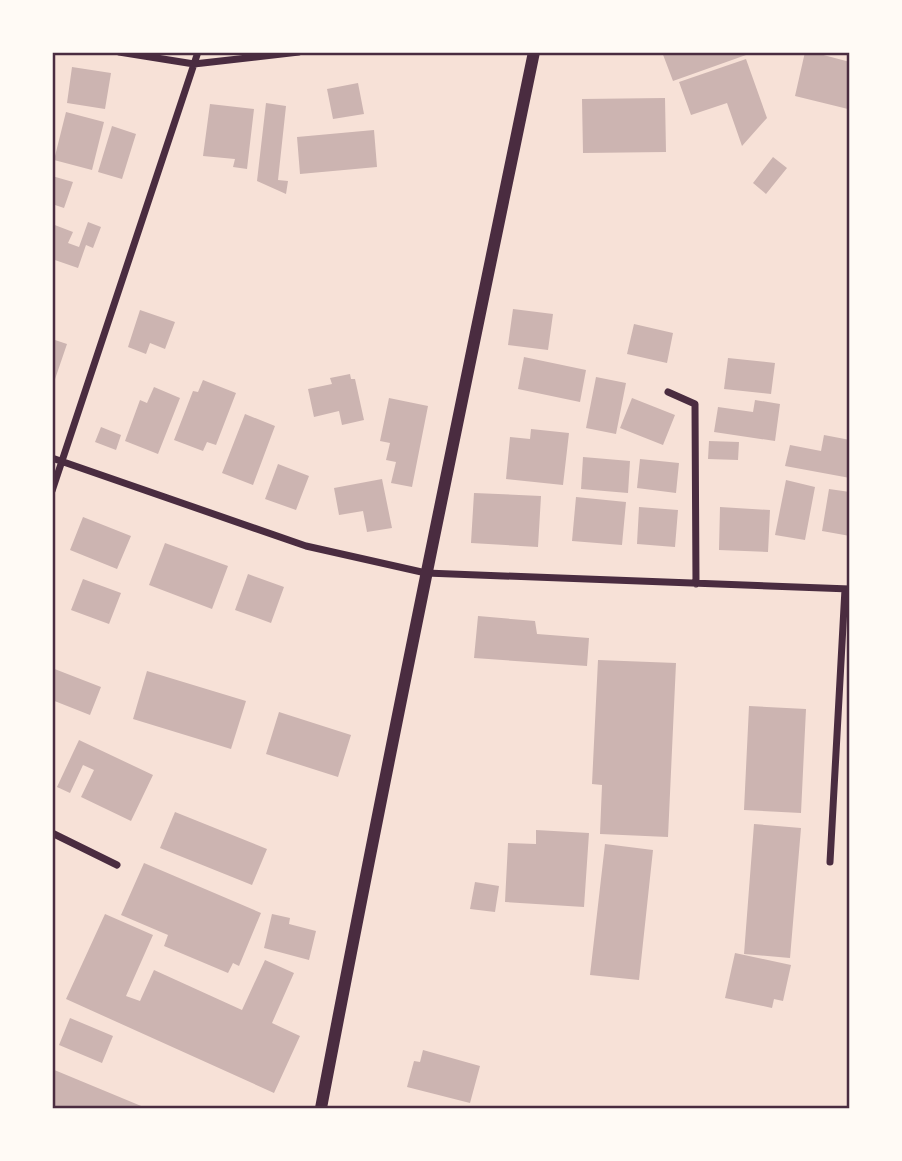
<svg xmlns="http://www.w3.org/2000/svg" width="902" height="1161" font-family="Cabin,sans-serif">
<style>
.building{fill:#ccb4b1}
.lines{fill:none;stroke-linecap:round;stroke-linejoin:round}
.minor{stroke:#4a2c40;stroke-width:7}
.tertiary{stroke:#4a2c40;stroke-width:12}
.neatline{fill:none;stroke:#4a2c40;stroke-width:2.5}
</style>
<rect width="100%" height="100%" fill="#f7e1d7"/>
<!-- building -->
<path class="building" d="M662 52H745L746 55 673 81Z
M805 52H812L850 62 848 109 795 96Z
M746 59 767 118 742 146 727 103 691 115 679 82Z
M72 67 111 73 105 109 67 103Z
M358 83 364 114 333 119 327 89Z
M665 98 666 152 583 153 582 99Z
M266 103 286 106 278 180 288 181 286 194 257 181Z
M210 104 254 109 247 169 233 167 235 159 203 156Z
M66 112 104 122 92 170 54 160Z
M112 126 136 134 122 179 98 172Z
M374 130 377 167 300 174 297 137Z
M773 157 787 168 766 194 753 183Z
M52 176 73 182 64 208 52 204Z
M88 222 101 227 93 248 86 245 78 268 52 259V224L73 232 68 243 79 247Z
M513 309 553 314 548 350 508 345Z
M140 310 175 322 165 349 150 343 146 354 128 347Z
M634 324 673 333 667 363 627 354Z
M52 339 67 344 53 385H52Z
M524 357 586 370 580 402 518 389Z
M728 358 775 363 771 394 724 389Z
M350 374 351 379H355L364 420 342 425 339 411 314 417 308 389 332 384 330 378Z
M596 377 626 383 616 434 586 428Z
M203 380 236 393 216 445 207 442 203 451 174 440 193 391 198 392Z
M154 387 180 398 158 454 125 441 140 400 147 403Z
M389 398 428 406 412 487 391 483 396 462 386 460 390 443 380 441Z
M632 398 675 415 663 445 620 428Z
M755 400 780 404 775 441 714 432 718 407 753 412Z
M245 414 275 426 253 485 222 473Z
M101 427 121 435 116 450 95 442Z
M531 429 569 433 563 485 506 479 510 437 530 439Z
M824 435 850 440V478L785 466 790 445 821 451Z
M709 441 739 442 738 460 708 459Z
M583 457 630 461 628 493 581 489Z
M640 459 679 463 676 493 637 488Z
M278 464 309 476 296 510 265 499Z
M382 479 392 528 367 532 363 511 339 515 334 488Z
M786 480 815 487 805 540 775 535Z
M829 489 850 492V536L822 531Z
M474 493 541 496 538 547 471 543Z
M576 497 626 502 622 545 572 541Z
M639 507 678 510 675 547 637 544Z
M720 507 770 510 768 552 719 550Z
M83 517 131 536 117 569 70 550Z
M165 543 228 566 212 609 149 585Z
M248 574 284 587 271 623 235 610Z
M83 579 121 593 109 624 71 610Z
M478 616 535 621 537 634 589 638 587 666 474 658Z
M598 660 676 663 668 837 600 834 602 785 592 784Z
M52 668 101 687 90 715 52 700Z
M147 671 246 701 231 749 133 719Z
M749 706 806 709 801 813 744 810Z
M279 712 351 735 338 777 266 754Z
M79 740 153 775 131 821 81 797 94 770 83 765 70 793 57 787Z
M175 812 267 849 252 885 160 848Z
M754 824 801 828 790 958 744 954Z
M536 830 589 833 584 907 505 902 508 843 536 844Z
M605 844 653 850 639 980 590 975Z
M144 863 261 913 239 966 233 963 228 973 164 946 168 935 121 915Z
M475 882 499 886 495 912 470 909Z
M105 914 153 935 126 996 140 1001 154 970 242 1010 265 960 294 973 272 1023 300 1036 274 1093 66 999Z
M272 914 290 918 289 924 316 931 309 960 264 948Z
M735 953 791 965 783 1001 774 999 772 1008 725 998Z
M70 1018 113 1036 102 1063 59 1045Z
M423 1050 480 1066 470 1103 407 1087 414 1061 420 1062Z
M52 1069 146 1108H52Z"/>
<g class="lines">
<!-- minor -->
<path class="minor" d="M119 52 194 64 299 52
M668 392 695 404 696 584
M52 458 306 546 426 573 850 589
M52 491 198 52
M52 833 117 865
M830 862 845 589"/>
<!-- tertiary -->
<path class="tertiary" d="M321 1108C388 756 461 404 534 52"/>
</g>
<!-- border -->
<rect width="902" height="1161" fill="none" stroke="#fffaf5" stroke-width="108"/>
<rect x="54" y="54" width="794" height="1053" class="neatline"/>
</svg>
